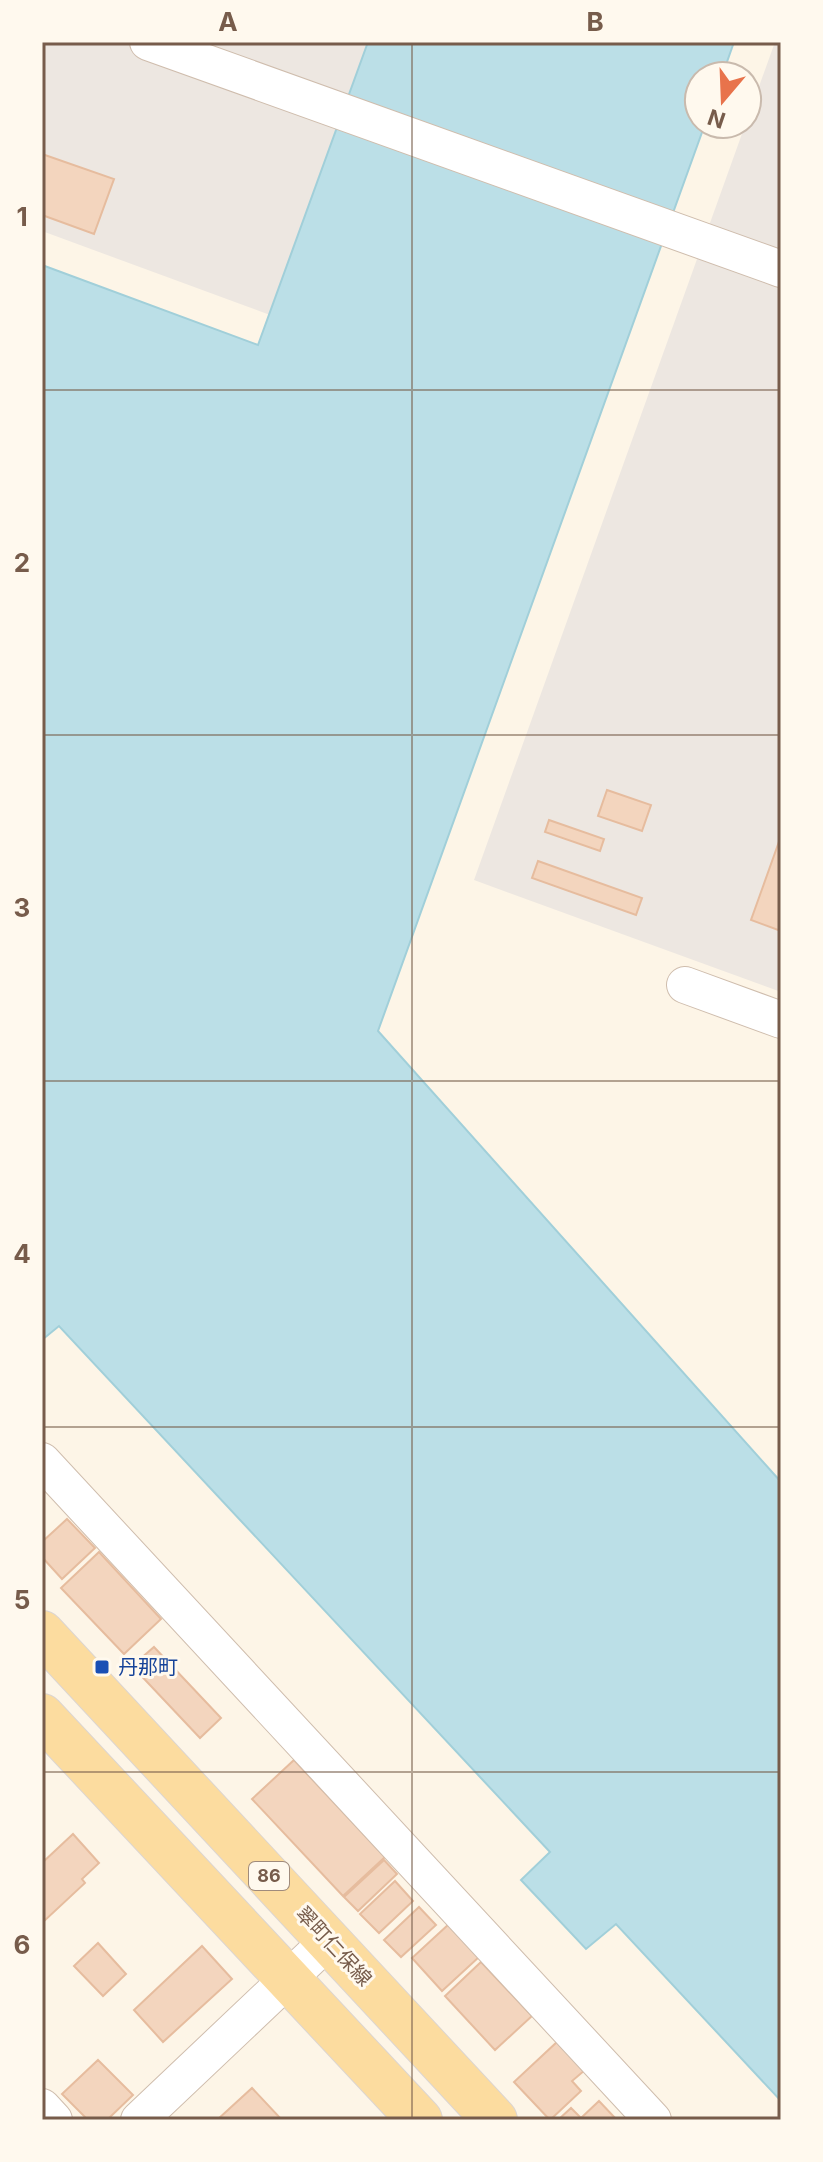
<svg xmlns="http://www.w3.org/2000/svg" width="823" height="2162" font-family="Inter,'Noto Sans JP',sans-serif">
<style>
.industrial{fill:#ede7e1}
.water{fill:#bbdfe7;stroke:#a1cfd9;stroke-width:2}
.building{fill:#f3d5be;stroke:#e6bc9e;stroke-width:2}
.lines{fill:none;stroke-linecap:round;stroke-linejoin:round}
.minor-casing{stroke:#cfbdad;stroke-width:38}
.major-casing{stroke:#dcd5d0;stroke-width:46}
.minor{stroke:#fff;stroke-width:36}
.major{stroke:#fcdc9f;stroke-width:44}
.grid{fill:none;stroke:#775c4b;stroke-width:2;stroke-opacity:0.55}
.transit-dot{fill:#1a4fb4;stroke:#fff9ee;stroke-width:3}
.labels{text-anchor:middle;stroke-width:6;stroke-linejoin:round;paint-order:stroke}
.shield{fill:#fff9ee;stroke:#a08b7c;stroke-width:2}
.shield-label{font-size:18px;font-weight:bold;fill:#775c4b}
.transit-label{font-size:20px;fill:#164399;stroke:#fff9ee;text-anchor:start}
.street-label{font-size:20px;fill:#775c4b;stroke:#fff9ee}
.neatline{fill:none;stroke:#775c4b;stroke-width:3}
.grid-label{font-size:26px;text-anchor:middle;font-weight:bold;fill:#775c4b}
</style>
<rect width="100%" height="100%" fill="#fdf5e7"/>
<!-- industrial -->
<path class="industrial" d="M42 42H368L270 315 42 231Z
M775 42H781V992L474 880Z"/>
<!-- water -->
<path class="water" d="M368 42H734L722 76H699V124H705L378 1031 781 1482V2101L616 1924 586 1949 521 1880 550 1852 59 1326 42 1340V265L258 345Z"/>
<!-- building -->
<path class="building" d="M42 154 114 179 94 234 42 215Z
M607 790 651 805 642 831 598 816Z
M549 820 604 839 600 851 545 832Z
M781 836V931L751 920Z
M538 861 642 898 636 915 532 878Z
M67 1519 95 1548 62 1579 42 1557V1542Z
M99 1552 161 1619 124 1654 61 1588Z
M154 1647 221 1718 200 1738 132 1666Z
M294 1760 385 1857 343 1896 252 1799Z
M73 1834 99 1863 82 1879 85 1883 42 1923V1863Z
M384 1860 397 1874 358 1911 344 1897Z
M395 1881 413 1901 379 1933 360 1914Z
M419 1907 436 1925 401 1957 384 1940Z
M449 1924 479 1957 442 1991 412 1958Z
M98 1943 126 1974 103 1996 74 1966Z
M202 1946 232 1979 163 2042 134 2010Z
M481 1962 532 2016 495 2050 445 1996Z
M558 2041 585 2070 572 2081 581 2091 550 2120 514 2082Z
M98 2060 133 2095 107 2120H88L62 2094Z
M252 2088 282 2120H217Z
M599 2101 617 2120H558L571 2108 581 2118Z"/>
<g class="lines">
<defs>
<path id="minor" d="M148 42 781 269
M685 985 781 1020
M42 1461 653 2120
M42 2107 54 2120
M139 2120 329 1940"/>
<path id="major" d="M42 1633 495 2120
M42 1716 420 2120"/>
</defs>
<!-- minor casing -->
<use href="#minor" class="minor-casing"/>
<!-- major casing -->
<use href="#major" class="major-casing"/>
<!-- minor -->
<use href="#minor" class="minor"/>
<!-- major -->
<use href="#major" class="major"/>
</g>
<!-- grid -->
<path class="grid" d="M412 42V2120M42 390H781M42 735H781M42 1081H781M42 1427H781M42 1772H781"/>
<!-- markers -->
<rect class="transit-dot" x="94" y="1659" width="16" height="16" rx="4"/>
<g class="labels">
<!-- shield labels -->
<rect class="shield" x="249" y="1862" width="40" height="28" rx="6"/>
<g class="shield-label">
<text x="269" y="1882">86</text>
</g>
<!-- transit labels -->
<g class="transit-label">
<text x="118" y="1674">丹那町</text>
</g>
<!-- street labels -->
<g class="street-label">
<text transform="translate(334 1946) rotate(47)" y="7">翠町仁保線</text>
</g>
</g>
<!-- border -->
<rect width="823" height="2162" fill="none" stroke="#fff9ee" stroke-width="88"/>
<!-- north arrow -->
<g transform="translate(723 100) rotate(199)"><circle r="38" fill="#fff9ee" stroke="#c9baad" stroke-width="2"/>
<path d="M0-6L14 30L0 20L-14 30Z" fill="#e8734b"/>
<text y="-12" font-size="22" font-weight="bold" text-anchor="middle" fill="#775c4b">N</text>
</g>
<rect x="44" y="44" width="735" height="2074" class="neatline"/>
<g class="grid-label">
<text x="228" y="31">A</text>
<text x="595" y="31">B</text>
<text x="22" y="226">1</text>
<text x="22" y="572">2</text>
<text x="22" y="917">3</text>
<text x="22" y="1263">4</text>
<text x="22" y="1609">5</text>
<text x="22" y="1954">6</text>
</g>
</svg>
